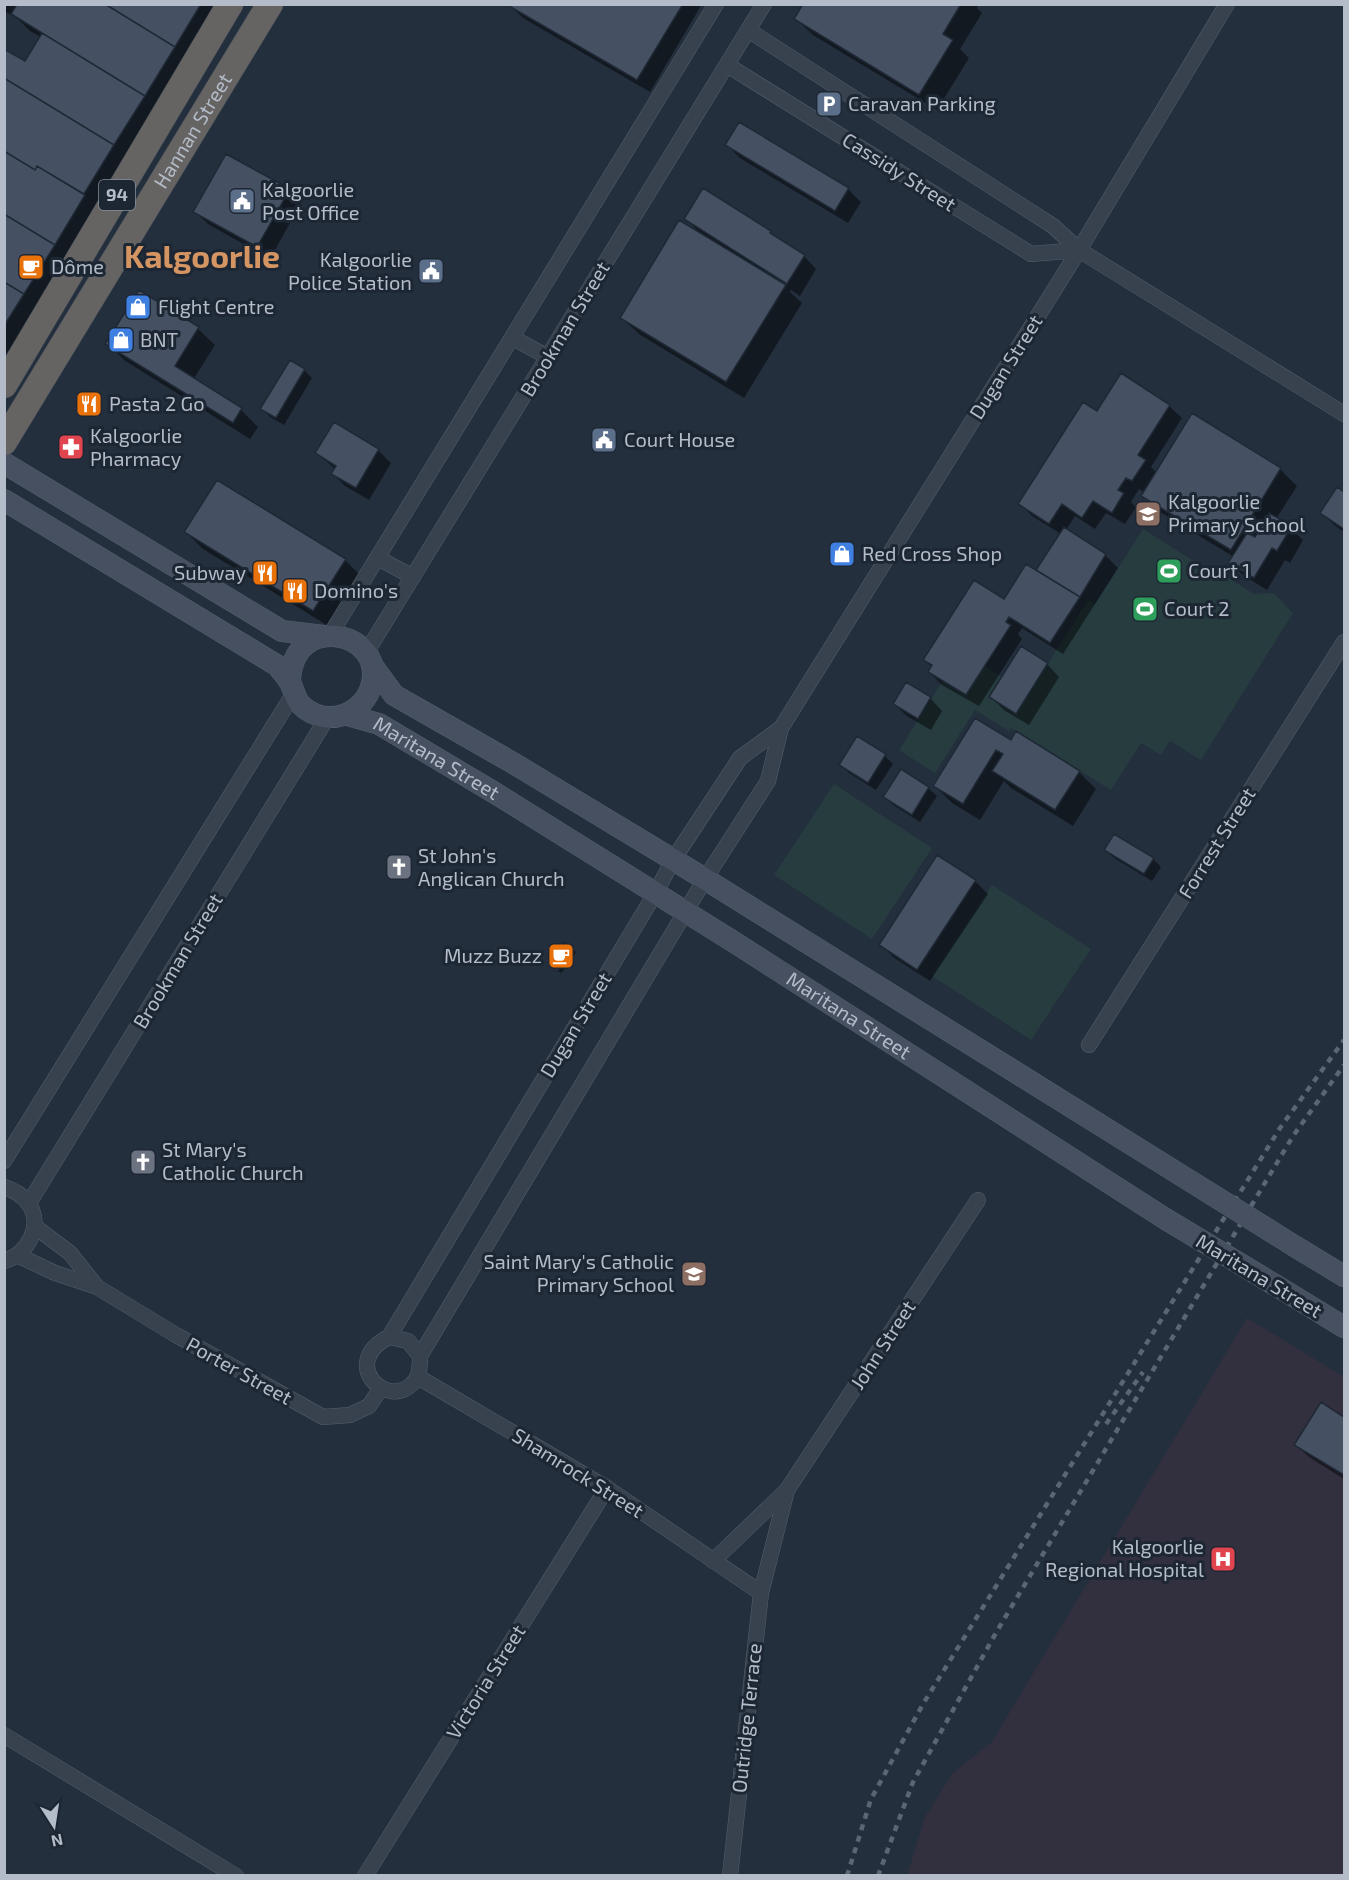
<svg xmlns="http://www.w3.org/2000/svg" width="1349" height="1880" font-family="'Exo 2',sans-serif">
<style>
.medical{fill:#32303f}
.green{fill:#263c3f}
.shadow{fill:#0007}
.building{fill:#455162;stroke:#1f2835;stroke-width:1.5}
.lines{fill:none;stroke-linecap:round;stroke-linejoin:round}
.minor-casing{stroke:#565f6c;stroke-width:16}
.secondary-casing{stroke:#565f6c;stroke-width:22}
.trunk-casing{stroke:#434c59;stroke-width:27}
.minor{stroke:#38414e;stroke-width:15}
.secondary{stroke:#465061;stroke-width:21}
.trunk{stroke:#656462;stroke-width:26}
.rail{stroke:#5a6575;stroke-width:4.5;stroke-dasharray:6 6;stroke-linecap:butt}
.secondary-bridge-casing{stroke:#565f6c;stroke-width:22;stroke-linecap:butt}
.secondary-bridge{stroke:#465061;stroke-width:21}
.labels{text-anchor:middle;stroke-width:6;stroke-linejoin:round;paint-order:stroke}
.shield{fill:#1d2633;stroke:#878f9c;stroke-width:1.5}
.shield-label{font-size:18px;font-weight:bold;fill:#b4bcc9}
.poi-label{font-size:20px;fill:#b4bcc9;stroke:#1d2633;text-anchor:start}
.street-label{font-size:20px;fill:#b4bcc9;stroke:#1d2633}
.town-label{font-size:32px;font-weight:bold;fill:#d59563;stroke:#1d2633}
</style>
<rect width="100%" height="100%" fill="#242f3e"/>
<!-- medical -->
<path class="medical" d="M1247 1318 1344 1377V1875L907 1876 925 1817 953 1773 992 1742Z"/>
<!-- green -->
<path class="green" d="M1143 529 1216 575 1219 572 1254 594 1274 593 1293 613 1201 760 1170 741 1161 755 1141 743 1111 790 1011 728 1009 731 975 710 935 773 899 750 943 680 984 665 1002 677 990 697 1016 714 1088 600 1095 604Z
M834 784 932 848 872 939 774 875Z
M992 885 1091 949 1031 1040 932 976Z"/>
<!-- shadow -->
<path class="shadow" d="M4 4H228L6 356 15 364 4 381V51L25 63 41 37 30 31 14 15 13 16 4 11Z
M511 4H702L650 92 523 18 511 6Z
M805 4H979L977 8 982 13 960 49 969 58 937 110 813 35 796 19Z
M740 124 848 189 861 202 848 223 740 158 727 145Z
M289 190 301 203 270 259 208 224 195 212Z
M686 219 770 232 779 241 804 256 816 269 800 296 791 290 790 292 802 303 744 398 639 334 622 318 701 234Z
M198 329 215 345 193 380 241 410 258 427 250 439 124 360 107 343Z
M304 370 312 378 284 425 270 417 262 409Z
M1169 406 1182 418 1151 467 1157 473 1280 469 1297 486 1276 519 1291 528 1303 540 1290 563 1285 560 1267 590 1243 575 1230 563 1234 557 1160 512 1143 496 1145 493 1139 489 1131 502 1136 507 1125 524 1106 513 1095 529 1075 516 1066 530 1105 555 1118 568 1063 654 1022 628 1018 634 1022 639 979 706 942 685 929 672 932 667 925 660 1004 601 1036 572 1061 534 1032 516 1020 503 1098 413Z
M334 424 378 450 391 463 369 500 345 486 333 474 335 469 317 453Z
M1337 489 1344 493V532L1334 525 1322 512Z
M186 532 345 560 362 577 330 627 203 549Z
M1047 664 1059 677 1029 725 1004 710 991 697Z
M930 698 942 711 931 730 907 716 894 704Z
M976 720 1012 742 1079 772 1096 789 1073 826 1011 788 1004 781 980 820 952 803 935 786Z
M858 739 885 756 893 764 876 790 849 773 841 765Z
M928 788 937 796 920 822 893 805 885 797Z
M1106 850 1153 859 1161 867 1152 881 1114 858Z
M975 881 988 894 930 981 893 957 881 944Z
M572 948 576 952 570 963 561 973 555 969Z
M1322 1404 1344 1419V1479L1309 1457 1296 1445Z"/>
<!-- building -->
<path class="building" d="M17 4H105L175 47 145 96 11 14Z
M105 4H201L175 47Z
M510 4H683L637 80 509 6Z
M803 4H961L943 34 953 40 919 95 794 19Z
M42 33 145 96 114 145 4 78V49L25 61Z
M4 78 114 145 84 194 37 166 35 170 4 151Z
M739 122 849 188 835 211 725 145Z
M4 151 35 170 37 166 85 195 55 245 4 214Z
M226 154 290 189 257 247 193 212Z
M703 188 771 231 770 233 805 255 787 284 684 219Z
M4 214 55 245 24 294 4 282Z
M679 220 786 285 726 382 620 318Z
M4 282 24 294 4 326Z
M139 290 199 327 175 366 242 408 233 423 105 344Z
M290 360 305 369 276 418 260 409Z
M1121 373 1170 405 1138 455 1146 460 1132 481 1126 478 1118 490 1124 493 1112 513 1093 501 1082 518 1062 504 1049 524 1018 504 1083 402 1097 411Z
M1192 413 1281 468 1231 550 1141 496Z
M334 422 379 449 356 488 331 474 336 466 315 453Z
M217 480 346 559 313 611 184 532Z
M1337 487 1344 492V529L1320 513Z
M1269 513 1292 526 1277 551 1272 548 1254 578 1228 563 1247 533 1255 537Z
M1064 527 1106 554 1080 597 1036 570Z
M1026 564 1080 597 1050 643 1009 617 1006 622 1011 625 966 695 928 672 932 665 923 660 974 580 1004 599Z
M1021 646 1048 663 1016 714 989 697Z
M906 682 931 697 918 719 893 704Z
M975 718 1011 740 1016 731 1080 771 1055 810 992 771 1003 754 996 750 963 804 933 786Z
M857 736 886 754 868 783 839 765Z
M901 769 929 787 912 815 883 797Z
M1114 834 1154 858 1144 874 1104 850Z
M937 855 976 880 917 970 879 945Z
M564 942 573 947 567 960 557 971 550 966 556 952Z
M1321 1402 1344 1417V1475L1294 1445Z"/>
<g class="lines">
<defs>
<path id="minor" d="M748 30 1053 226 1079 250 1344 414
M727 65 1031 254 1079 250
M513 338 548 357
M378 558 413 577
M330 635 716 4
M366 653 764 4
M1089 1045 1344 642
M4 1161 294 693
M4 1187C14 1190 22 1195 28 1203 44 1224 28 1255 4 1261
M29 1203 327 718
M34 1226 70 1253 97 1287
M17 1255 55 1273 97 1287 176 1335 323 1417 350 1415 369 1406 381 1388
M389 1337 656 892 673 860 740 758 781 728
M389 1337 408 1341 420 1356C420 1362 420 1369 418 1375 418 1378 415 1380 413 1383 386 1411 339 1362 389 1337Z
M420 1356 705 879 768 781 781 728 1079 250 1227 4
M418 1377 607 1488 761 1593 730 1876
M713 1561 787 1490 978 1200
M761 1593 787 1490
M4 1735 236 1876
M365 1876 607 1488"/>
<g id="secondary">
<path d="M4 463 282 631 324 636"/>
<path d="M4 500 278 666C281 671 286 676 289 681 294 688 294 698 301 705 326 729 365 715 372 683 384 631 292 611 290 682"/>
<path d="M372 665 394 695 513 763 705 879 1179 1174"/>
<path id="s1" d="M347 715 379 724 495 793 734 942 1164 1218"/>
<path d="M1296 1247 1344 1276"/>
<path d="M1275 1285 1344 1327"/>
</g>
<g id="trunk">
<path d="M4 385 230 4"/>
<path id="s2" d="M4 442 270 4"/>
</g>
</defs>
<!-- minor casing -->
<use href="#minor" class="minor-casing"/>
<!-- secondary casing -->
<use href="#secondary" class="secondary-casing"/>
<!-- trunk casing -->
<use href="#trunk" class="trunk-casing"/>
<!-- minor -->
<use href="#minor" class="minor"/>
<!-- secondary -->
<use href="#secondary" class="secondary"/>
<!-- trunk -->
<use href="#trunk" class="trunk"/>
<!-- rail -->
<path class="rail" d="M1106 1424 1143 1372
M847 1876 871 1799 923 1704 1280 1128 1344 1040
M878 1876 913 1782 997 1631 1293 1136 1344 1065"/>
<defs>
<path id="secondary-bridge" d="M1179 1174 1296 1247
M1164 1218 1275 1285"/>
</defs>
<!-- secondary-bridge casing -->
<use href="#secondary-bridge" class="secondary-bridge-casing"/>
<!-- secondary-bridge -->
<use href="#secondary-bridge" class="secondary-bridge"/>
</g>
<!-- icons -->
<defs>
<symbol id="parking-square" viewBox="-11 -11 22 22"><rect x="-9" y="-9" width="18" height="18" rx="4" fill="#5c6f8a" stroke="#1d2633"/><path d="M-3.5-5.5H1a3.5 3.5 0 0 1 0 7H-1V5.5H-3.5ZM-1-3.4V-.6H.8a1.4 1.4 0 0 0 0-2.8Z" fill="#fff"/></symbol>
<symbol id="civic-square" viewBox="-11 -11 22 22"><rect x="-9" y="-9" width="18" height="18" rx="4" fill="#5c6f8a" stroke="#1d2633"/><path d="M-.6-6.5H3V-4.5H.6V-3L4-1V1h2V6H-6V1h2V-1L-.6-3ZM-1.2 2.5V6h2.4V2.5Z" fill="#fff"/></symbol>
<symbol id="cafe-square" viewBox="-11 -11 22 22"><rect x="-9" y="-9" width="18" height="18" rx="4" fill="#e8710a" stroke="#1d2633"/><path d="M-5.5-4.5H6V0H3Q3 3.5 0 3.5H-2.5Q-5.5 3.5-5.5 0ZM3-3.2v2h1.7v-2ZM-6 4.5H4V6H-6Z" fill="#fff"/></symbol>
<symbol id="shop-square" viewBox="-11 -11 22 22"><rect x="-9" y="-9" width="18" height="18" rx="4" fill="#3f7fe0" stroke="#1d2633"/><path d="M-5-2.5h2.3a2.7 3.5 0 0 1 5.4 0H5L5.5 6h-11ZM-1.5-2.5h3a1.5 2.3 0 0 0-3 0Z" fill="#fff"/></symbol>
<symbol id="restaurant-square" viewBox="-11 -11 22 22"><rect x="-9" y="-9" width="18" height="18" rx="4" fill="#e8710a" stroke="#1d2633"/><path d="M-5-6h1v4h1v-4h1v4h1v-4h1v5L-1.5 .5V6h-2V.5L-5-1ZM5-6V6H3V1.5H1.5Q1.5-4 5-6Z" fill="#fff"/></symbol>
<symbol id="pharmacy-square" viewBox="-11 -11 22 22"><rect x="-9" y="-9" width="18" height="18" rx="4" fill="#e0444e" stroke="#1d2633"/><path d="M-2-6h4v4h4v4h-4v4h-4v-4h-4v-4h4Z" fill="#fff"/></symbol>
<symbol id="school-square" viewBox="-11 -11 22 22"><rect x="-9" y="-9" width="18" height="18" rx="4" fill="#8d6e63" stroke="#1d2633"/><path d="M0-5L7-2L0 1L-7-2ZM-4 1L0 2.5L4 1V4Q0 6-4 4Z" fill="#fff"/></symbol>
<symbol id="stadium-square" viewBox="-11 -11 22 22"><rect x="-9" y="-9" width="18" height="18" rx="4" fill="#2e9e5b" stroke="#1d2633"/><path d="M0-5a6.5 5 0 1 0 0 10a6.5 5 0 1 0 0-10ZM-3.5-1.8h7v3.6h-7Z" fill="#fff"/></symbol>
<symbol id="church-square" viewBox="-11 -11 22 22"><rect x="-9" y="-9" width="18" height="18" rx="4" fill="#6b7280" stroke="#1d2633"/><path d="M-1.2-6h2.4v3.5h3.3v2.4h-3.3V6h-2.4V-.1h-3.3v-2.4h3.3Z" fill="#fff"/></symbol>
<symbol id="hospital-square" viewBox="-11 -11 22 22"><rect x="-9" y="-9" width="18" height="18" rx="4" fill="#e0444e" stroke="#1d2633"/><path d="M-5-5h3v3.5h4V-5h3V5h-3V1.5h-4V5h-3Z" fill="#fff"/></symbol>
</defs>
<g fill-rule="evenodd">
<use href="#parking-square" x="814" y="89" width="30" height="30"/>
<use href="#civic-square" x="227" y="186" width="30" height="30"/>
<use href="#cafe-square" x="16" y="252" width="30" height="30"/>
<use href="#civic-square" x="416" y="256" width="30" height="30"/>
<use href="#shop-square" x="123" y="292" width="30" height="30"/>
<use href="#shop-square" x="106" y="325" width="30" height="30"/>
<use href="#restaurant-square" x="74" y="389" width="30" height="30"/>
<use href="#civic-square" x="589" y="425" width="30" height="30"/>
<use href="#pharmacy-square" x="56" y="432" width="30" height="30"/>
<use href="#school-square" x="1133" y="499" width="30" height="30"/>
<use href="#shop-square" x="827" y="539" width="30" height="30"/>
<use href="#stadium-square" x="1154" y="556" width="30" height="30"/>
<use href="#restaurant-square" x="250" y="558" width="30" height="30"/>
<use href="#restaurant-square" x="280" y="576" width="30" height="30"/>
<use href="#stadium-square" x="1130" y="594" width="30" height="30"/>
<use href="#church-square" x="384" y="852" width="30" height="30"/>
<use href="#cafe-square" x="546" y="941" width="30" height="30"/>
<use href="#church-square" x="128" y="1147" width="30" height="30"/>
<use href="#school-square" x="679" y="1259" width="30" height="30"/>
<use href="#hospital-square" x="1208" y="1544" width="30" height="30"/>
</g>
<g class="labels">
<!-- shield labels -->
<rect class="shield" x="99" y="180" width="36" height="30" rx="4.5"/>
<g class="shield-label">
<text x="117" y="201">94</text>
</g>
<!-- poi labels -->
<g class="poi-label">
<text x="848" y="111">Caravan Parking</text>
<text x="262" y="197">Kalgoorlie<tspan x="262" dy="23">Post Office</tspan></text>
<text x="412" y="267" text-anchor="end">Kalgoorlie<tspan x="412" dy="23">Police Station</tspan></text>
<text x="51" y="274">Dôme</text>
<text x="158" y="314">Flight Centre</text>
<text x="140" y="347">BNT</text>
<text x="109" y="411">Pasta 2 Go</text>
<text x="90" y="443">Kalgoorlie<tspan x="90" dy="23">Pharmacy</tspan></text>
<text x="624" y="447">Court House</text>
<text x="1168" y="509">Kalgoorlie<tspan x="1168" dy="23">Primary School</tspan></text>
<text x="862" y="561">Red Cross Shop</text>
<text x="1188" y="578">Court 1</text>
<text x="246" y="580" text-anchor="end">Subway</text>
<text x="314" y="598">Domino's</text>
<text x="1164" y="616">Court 2</text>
<text x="418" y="863">St John's<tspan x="418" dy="23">Anglican Church</tspan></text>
<text x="542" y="963" text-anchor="end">Muzz Buzz</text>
<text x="162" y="1157">St Mary's<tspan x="162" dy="23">Catholic Church</tspan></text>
<text x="674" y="1269" text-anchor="end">Saint Mary's Catholic<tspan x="674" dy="23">Primary School</tspan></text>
<text x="1204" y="1554" text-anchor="end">Kalgoorlie<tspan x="1204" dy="23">Regional Hospital</tspan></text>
</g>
<!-- street labels -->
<g class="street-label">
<text dy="7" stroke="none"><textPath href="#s2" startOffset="364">Hannan Street</textPath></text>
<text transform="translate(899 172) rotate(32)" y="7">Cassidy Street</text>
<text transform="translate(565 329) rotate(-59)" y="7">Brookman Street</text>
<text transform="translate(1006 367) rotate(-58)" y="7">Dugan Street</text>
<text dy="7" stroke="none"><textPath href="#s1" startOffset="100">Maritana Street</textPath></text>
<text transform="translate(1217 843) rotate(-58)" y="7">Forrest Street</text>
<text transform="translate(178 961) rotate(-59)" y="7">Brookman Street</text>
<text dy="7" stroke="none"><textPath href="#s1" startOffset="586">Maritana Street</textPath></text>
<text transform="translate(576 1025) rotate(-59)" y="7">Dugan Street</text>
<text transform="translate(1259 1276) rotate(31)" y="7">Maritana Street</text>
<text transform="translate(883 1345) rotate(-57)" y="7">John Street</text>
<text transform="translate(239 1371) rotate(29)" y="7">Porter Street</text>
<text transform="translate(578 1473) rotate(32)" y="7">Shamrock Street</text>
<text transform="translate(486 1682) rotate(-58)" y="7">Victoria Street</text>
<text transform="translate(747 1718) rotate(-84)" y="7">Outridge Terrace</text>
</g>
<!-- town labels -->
<g class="town-label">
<text x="202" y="268">Kalgoorlie</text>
</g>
</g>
<!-- border -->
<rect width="1349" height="1880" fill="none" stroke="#b4bcc9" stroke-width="12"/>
<!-- north arrow -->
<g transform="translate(54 1826) rotate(168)" stroke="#1d2633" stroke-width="4.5" paint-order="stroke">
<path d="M0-4.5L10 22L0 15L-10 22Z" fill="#b4bcc9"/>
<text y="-9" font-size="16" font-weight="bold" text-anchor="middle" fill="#b4bcc9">N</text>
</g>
</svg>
